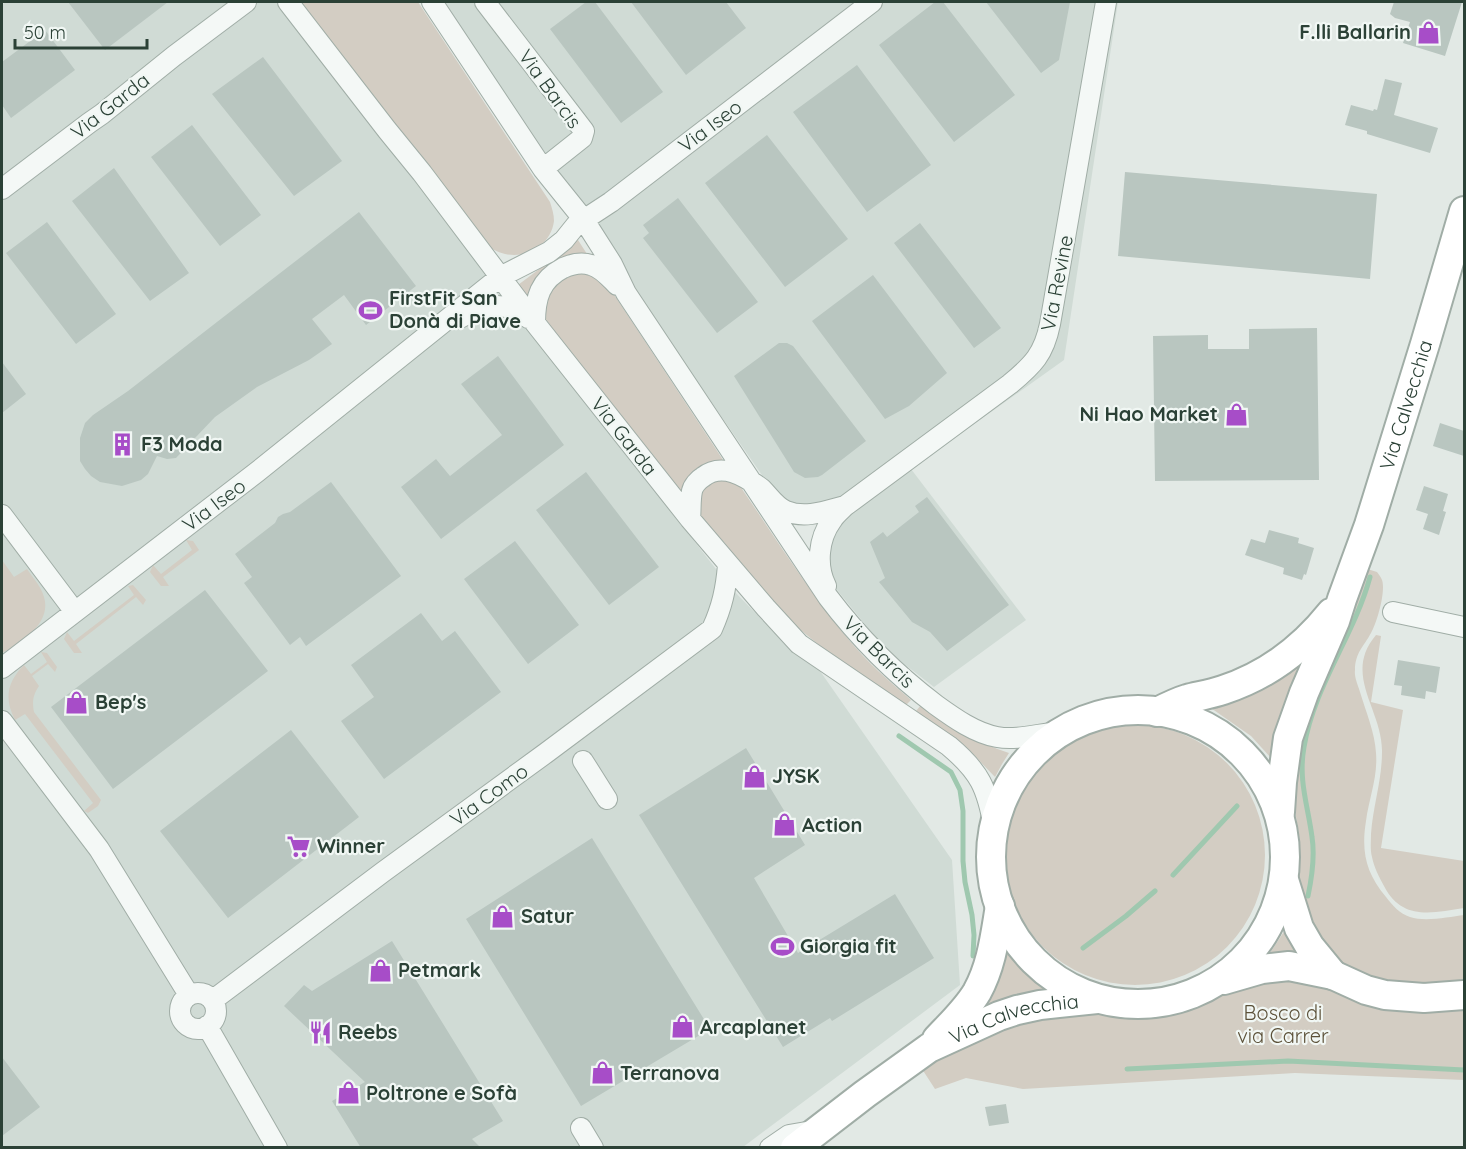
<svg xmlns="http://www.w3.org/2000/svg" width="1466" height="1149" font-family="Quicksand,sans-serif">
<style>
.built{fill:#d0dbd5}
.green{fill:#d3cdc3}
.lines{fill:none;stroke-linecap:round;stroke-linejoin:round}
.stream{stroke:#9fc8af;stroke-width:5}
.building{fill:#b9c6c0}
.street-casing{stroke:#a0ada6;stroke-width:22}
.secondary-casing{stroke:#a0ada6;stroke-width:32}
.street{stroke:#f4f8f6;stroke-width:20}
.secondary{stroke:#fff;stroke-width:28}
.labels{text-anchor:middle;stroke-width:4.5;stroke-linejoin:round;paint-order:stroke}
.poi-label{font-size:20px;font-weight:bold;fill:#2b4136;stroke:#f1f7f4;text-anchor:start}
.street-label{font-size:20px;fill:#2b4136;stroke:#f1f7f4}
.park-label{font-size:20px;fill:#5c5139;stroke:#f1f7f4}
</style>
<rect width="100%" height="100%" fill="#e2e9e5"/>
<!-- built -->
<path class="built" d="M5 2H278L419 185 492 282 730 587 784 642 820 671 952 860 960 985 743 1147H2V5Z
M444 2H1118L1064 360 911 469 1026 620 934 687 899 660 872 633 833 585 823 556 839 518 782 504 633 289Z"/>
<!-- green -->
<path class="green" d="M300 2H418L550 202C552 208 554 215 554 221 551 245 527 259 505 254 497 252 490 248 484 243L306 13Z
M578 240 587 254 528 298 518 285Z
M584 269 609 287C654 355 699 423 744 492 778 542 810 593 849 640 867 662 889 681 911 700L906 705 830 654 797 627 747 572 724 542 701 519 592 384 545 318 543 302 555 281Z
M186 540 193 541 199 550 163 577 169 586H161L150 572 153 565 161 574 192 550Z
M2 560 14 577 27 569C33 578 41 586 44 597 52 623 21 643 2 653Z
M1364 568 1377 572C1379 575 1381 577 1382 580 1386 591 1377 623 1371 633 1364 646 1355 653 1355 670 1354 677 1358 685 1360 692 1366 712 1375 733 1376 753 1378 777 1369 798 1366 821 1361 852 1366 873 1386 897 1392 905 1400 914 1410 917 1425 922 1449 917 1464 915V984L1436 986 1382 983 1342 967 1313 938 1295 885 1300 859V841L1293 798 1290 761Z
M133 585 146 600 143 605 136 597 76 644 82 653H74L64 639 67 632 74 641 134 595 128 586Z
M1376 635 1381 636 1371 702 1403 710 1381 848 1464 861V908C1432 913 1402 921 1384 886 1379 877 1374 867 1372 857 1370 849 1371 841 1371 834 1373 806 1382 780 1382 752 1383 710 1342 675 1376 635Z
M1312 649 1280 714 1276 726 1271 758 1251 736 1208 706Z
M41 652 47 653 57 667 55 672 48 664 32 676 39 686C33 695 32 701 34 712L101 800 98 806 88 813 84 811 93 803 25 714 15 720C4 699 7 682 24 665L31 674 47 662Z
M921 705C949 723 976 743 1009 753L1002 764 995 777 970 751 951 736 916 711Z
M1005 855a130 130 0 1 1 260 0a130 130 0 1 1-260 0Z
M1287 927 1303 959H1266Z
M1004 948 1021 968 1048 991 981 1010Z
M1281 975 1464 1005V1080L1295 1073 1023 1089 966 1078 935 1089 922 1069 955 1048 1023 1016 1088 1013 1121 1016H1158L1253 981Z"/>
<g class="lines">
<!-- stream -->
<path class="stream" d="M899 736 951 772 960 790 963 811V861L965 882 972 915 974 935 973 956
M1173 875 1237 806
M1308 896C1312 877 1315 856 1312 837 1308 806 1298 780 1304 747 1314 686 1354 636 1370 577
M1083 948 1126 916 1155 891
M1127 1069 1288 1061 1464 1070"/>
</g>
<!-- building -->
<path class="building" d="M68 2H168L105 50Z
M586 2H595L663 92 621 123 550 29Z
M631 2H726L746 28 686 75Z
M935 2H943L1015 95 954 142 879 45Z
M986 2H1070L1059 60 1041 73Z
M1394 2H1462L1445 56 1403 43 1410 22 1395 18 1390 14Z
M45 30 75 70 11 118 2 105V62Z
M263 57 342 161 294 196 212 94Z
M857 65 931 165 867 212 793 112Z
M1385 79 1402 83 1394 115 1438 128 1430 153 1367 134V131L1345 125 1351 105 1373 111 1374 109 1377 110Z
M192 125 261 215 220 246 151 157Z
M767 135 848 239 785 287 705 183Z
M114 168 189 273 150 301 72 201Z
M1125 172 1377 194 1370 279 1118 256Z
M678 198 758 302 717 333 643 238 649 233 643 225Z
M359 212 416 286 366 325 344 295 312 319 332 344 309 360 257 387 215 417 176 458 167 459 157 456 148 474 141 480 122 486 100 482 91 476 85 469 80 461V438L85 423 93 415 128 391Z
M47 222 116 314 76 344 6 253Z
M920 223 1001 328 974 348 894 243Z
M873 275 947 373 909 406 885 419 812 321Z
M1317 328 1319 480 1155 481 1153 336 1208 335V349H1249V329Z
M779 343H787L793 346 866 441 822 475 818 477 805 478 794 472 734 376Z
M498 356 564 445 441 539 401 487 436 459 450 476 502 435 461 384Z
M2 362 26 394 2 413Z
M1440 423 1464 431V456L1433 446Z
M586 472 659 567 609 605 536 510Z
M331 482 401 576 306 646 300 637 290 645 244 583 252 577 235 554 275 523 278 517 283 514 290 512Z
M1424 486 1448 494 1443 511 1446 512 1439 535 1423 529 1428 514 1416 510Z
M927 497 1009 605 947 651 930 632 912 622 879 582 885 578 870 542 883 532 887 537 919 512 915 506Z
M1269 530 1299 538 1298 543 1314 548 1306 575 1304 574 1302 580 1283 574 1284 568 1245 555 1251 539 1265 543Z
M515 541 579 625 528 664 464 579Z
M205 590 268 671 113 789 51 707Z
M421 613 442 641 455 631 501 692 384 779 341 721 374 697 351 665Z
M1398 660 1440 667 1436 693 1426 691 1425 699 1401 695 1402 686 1394 685Z
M291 730 359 817 228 918 160 831Z
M746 748 805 845 754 878 798 953 895 894 934 958 832 1021 830 1018 783 1047 639 815Z
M592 838 710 1029 581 1106 466 919Z
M392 941 503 1121 472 1139 481 1148H361L332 1101 365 1082 284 1006 304 985 312 991Z
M2 1057 40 1107 2 1136Z
M1006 1104 1009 1123 989 1126 985 1107Z"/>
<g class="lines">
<defs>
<path id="street" d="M288 2 387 130 422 173 535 323 690 519 766 608 799 644 949 746C980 772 987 788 994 827
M432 2 543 169 584 220 612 264 626 293 828 597C859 638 895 674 936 705 954 718 975 733 997 737 1018 741 1040 733 1061 732
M485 2 584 131 582 138 543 169
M2 189 89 123 102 114 174 56 246 2
M458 319C483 305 504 299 528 318
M535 323C535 298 540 280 563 268 572 264 582 262 591 265 602 268 609 277 617 285
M2 515 75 612
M690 519C691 510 690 500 692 491 693 486 698 480 703 477 722 462 745 476 762 489 769 496 776 507 786 511 805 519 826 511 845 506
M826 586C816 566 818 539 832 520 835 515 841 510 845 506L1010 384C1033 365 1044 354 1050 324L1106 2
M1393 612 1464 627
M2 668 257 472 500 277 549 252 564 240 576 225 611 202 872 2
M2 721 99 849 189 995
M583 761 607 799
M180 1011a18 18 0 1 1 36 0a18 18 0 1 1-36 0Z
M213 1000 383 872 546 753 712 629C722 607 726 589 728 565
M207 1026 277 1148
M581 1128 593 1148
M770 1148 789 1135 812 1131"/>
<g id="secondary">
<circle cx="1138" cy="857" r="147"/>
<path d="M1157 712C1167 707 1177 702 1187 699 1199 696 1211 694 1223 690 1266 676 1303 648 1331 613"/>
<path id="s1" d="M1280 812 1282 782 1288 738 1304 693 1335 621 1342 599 1369 525 1425 344 1464 211"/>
<path d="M1284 880 1299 928 1310 947 1333 975"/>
<path d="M1224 980 1262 969 1289 966 1333 975 1366 990 1385 995 1424 998 1464 995"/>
<path d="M937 1039C951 1024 967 1009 977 992 992 965 995 935 1000 906"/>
<path id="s2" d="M795 1148 865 1094 929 1048 999 1016 1017 1010 1040 1005 1097 999"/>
</g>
</defs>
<!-- street casing -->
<use href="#street" class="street-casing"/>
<!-- secondary casing -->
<use href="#secondary" class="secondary-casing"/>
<!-- street -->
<use href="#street" class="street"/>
<!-- secondary -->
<use href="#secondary" class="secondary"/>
</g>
<!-- icons -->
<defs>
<symbol id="shop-bare" viewBox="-9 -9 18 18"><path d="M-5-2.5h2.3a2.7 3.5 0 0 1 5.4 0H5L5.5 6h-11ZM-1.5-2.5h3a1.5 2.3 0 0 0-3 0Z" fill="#a74dc8" stroke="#f1f7f4" stroke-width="2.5" paint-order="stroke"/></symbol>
<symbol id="stadium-bare" viewBox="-9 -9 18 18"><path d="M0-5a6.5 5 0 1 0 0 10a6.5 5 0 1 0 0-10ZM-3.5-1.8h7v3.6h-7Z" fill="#a74dc8" stroke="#f1f7f4" stroke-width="2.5" paint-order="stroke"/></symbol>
<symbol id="building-bare" viewBox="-9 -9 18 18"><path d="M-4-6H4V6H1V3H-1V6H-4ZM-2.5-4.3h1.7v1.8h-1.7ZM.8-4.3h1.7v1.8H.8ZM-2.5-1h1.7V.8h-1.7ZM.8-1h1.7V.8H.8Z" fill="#a74dc8" stroke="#f1f7f4" stroke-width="2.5" paint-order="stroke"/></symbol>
<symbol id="supermarket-bare" viewBox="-9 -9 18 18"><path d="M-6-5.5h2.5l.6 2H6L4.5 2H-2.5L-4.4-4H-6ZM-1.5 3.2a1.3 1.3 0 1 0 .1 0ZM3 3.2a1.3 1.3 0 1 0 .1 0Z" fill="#a74dc8" stroke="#f1f7f4" stroke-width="2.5" paint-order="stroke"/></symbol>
<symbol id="restaurant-bare" viewBox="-9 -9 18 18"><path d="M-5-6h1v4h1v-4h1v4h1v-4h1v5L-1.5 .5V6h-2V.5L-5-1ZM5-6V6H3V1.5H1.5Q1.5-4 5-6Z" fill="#a74dc8" stroke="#f1f7f4" stroke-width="2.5" paint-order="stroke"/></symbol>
</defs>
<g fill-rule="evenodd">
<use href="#shop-bare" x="1412" y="16" width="33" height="33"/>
<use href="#stadium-bare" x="354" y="294" width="33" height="33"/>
<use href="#shop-bare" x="1220" y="398" width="33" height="33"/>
<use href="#building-bare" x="106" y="428" width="33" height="33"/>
<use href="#shop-bare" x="60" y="686" width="33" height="33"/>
<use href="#shop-bare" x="738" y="760" width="33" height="33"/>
<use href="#shop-bare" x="768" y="808" width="33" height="33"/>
<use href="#supermarket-bare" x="282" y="830" width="33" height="33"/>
<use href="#shop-bare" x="486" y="900" width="33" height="33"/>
<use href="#stadium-bare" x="766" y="930" width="33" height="33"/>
<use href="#shop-bare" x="364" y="954" width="33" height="33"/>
<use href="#shop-bare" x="666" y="1010" width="33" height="33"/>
<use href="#restaurant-bare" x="304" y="1016" width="33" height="33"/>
<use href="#shop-bare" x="586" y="1056" width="33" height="33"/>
<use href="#shop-bare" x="332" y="1076" width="33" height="33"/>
</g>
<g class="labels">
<!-- poi labels -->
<g class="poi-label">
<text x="1411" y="39" text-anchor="end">F.lli Ballarin</text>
<text x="389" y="305">FirstFit San<tspan x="389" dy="23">Donà di Piave</tspan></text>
<text x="1218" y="421" text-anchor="end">Ni Hao Market</text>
<text x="141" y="451">F3 Moda</text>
<text x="95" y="709">Bep's</text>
<text x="772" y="783">JYSK</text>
<text x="802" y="832">Action</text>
<text x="317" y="853">Winner</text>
<text x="521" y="923">Satur</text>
<text x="800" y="953">Giorgia fit</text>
<text x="398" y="977">Petmark</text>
<text x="700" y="1034">Arcaplanet</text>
<text x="338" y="1039">Reebs</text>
<text x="620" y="1080">Terranova</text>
<text x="366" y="1100">Poltrone e Sofà</text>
</g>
<!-- street labels -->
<g class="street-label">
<text transform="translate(550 89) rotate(54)" y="7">Via Barcis</text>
<text transform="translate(110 106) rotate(-38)" y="7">Via Garda</text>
<text transform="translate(710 126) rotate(-37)" y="7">Via Iseo</text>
<text transform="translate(1057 283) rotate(-79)" y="7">Via Revine</text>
<text dy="7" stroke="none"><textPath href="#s1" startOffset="428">Via Calvecchia</textPath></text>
<text transform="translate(624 436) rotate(52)" y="7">Via Garda</text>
<text transform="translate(214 505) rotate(-37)" y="7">Via Iseo</text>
<text transform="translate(879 652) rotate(45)" y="7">Via Barcis</text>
<text transform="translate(489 795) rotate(-36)" y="7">Via Como</text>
<text dy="7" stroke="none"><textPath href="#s2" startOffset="258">Via Calvecchia</textPath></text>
</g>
<!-- park labels -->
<g class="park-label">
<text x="1283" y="1020">Bosco di<tspan x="1283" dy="23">via Carrer</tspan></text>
</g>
</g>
<!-- border -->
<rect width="1466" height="1149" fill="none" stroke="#2b4136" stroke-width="6"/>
<!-- scale -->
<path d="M15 39v9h132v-9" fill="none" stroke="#2b4136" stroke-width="3"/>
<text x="24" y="39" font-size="18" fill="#2b4136" stroke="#f1f7f4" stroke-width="4.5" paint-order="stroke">50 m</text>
</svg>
